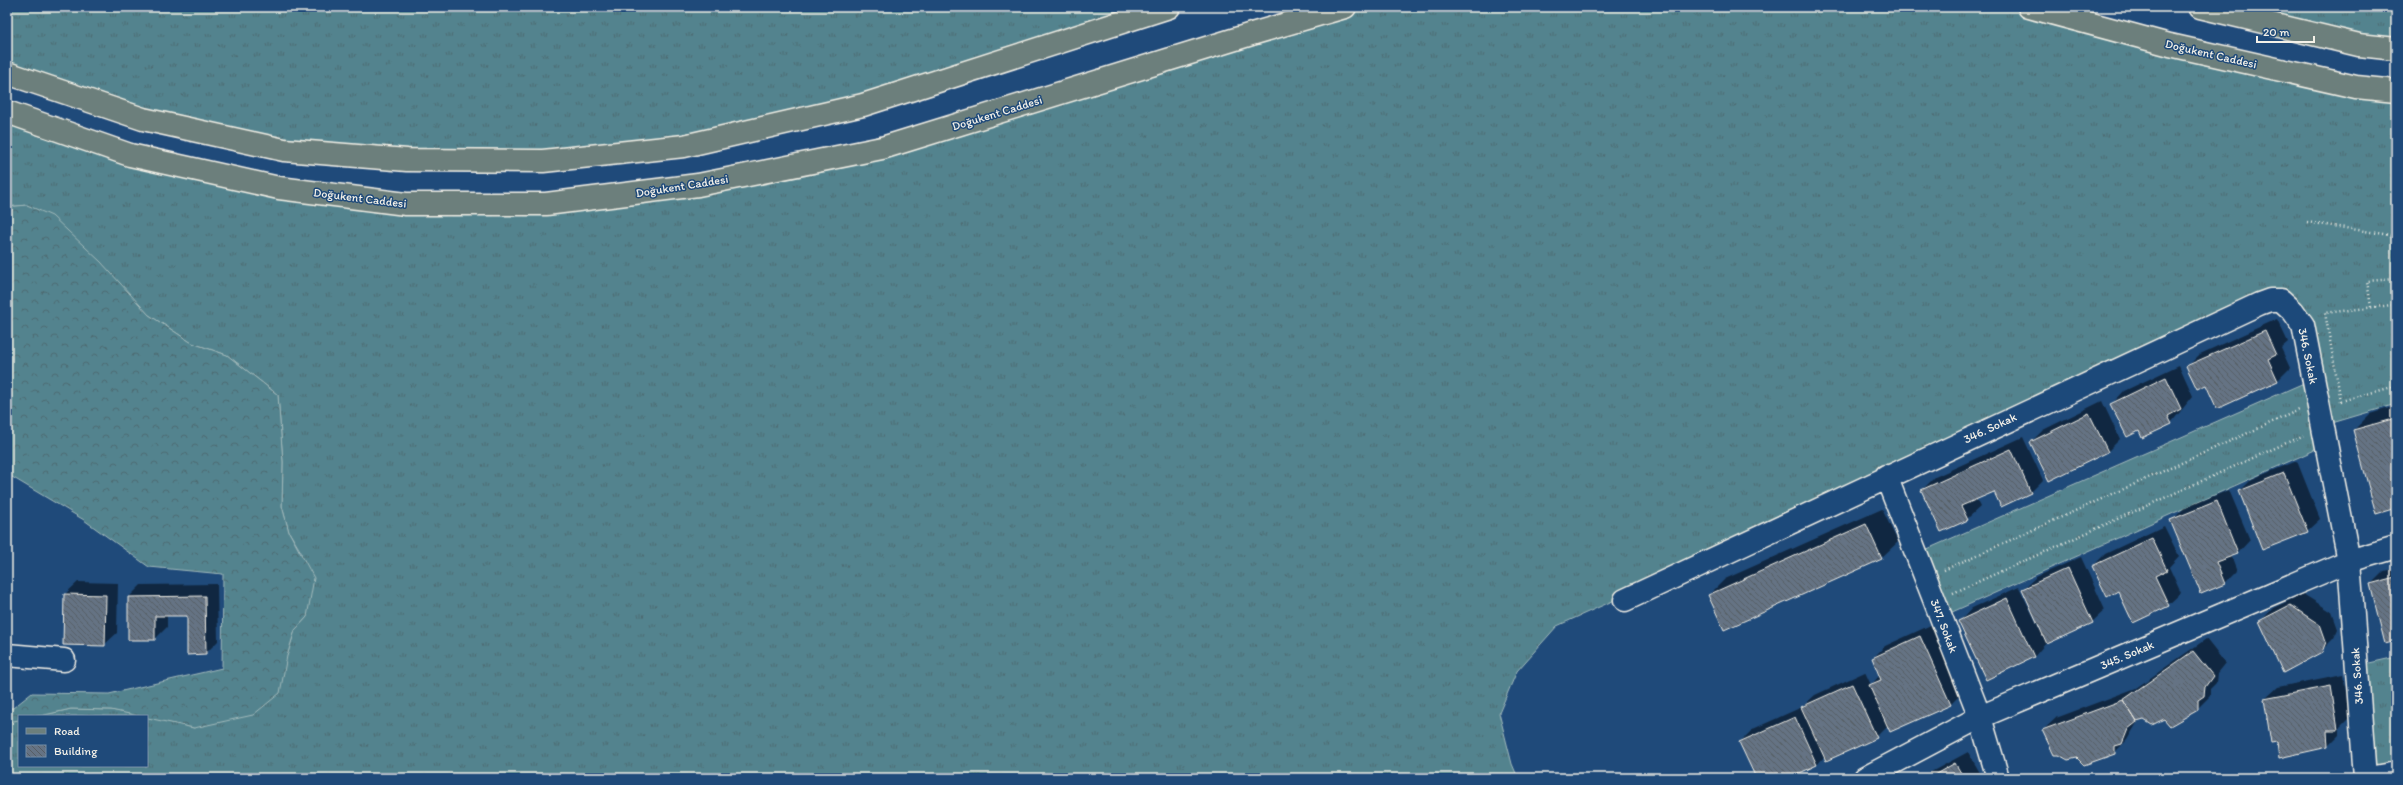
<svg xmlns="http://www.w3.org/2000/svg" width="2403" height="785" font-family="Itim,sans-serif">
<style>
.grass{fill:url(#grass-tufts);stroke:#a3babb}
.forest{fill:url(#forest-crowns);stroke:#a3babb}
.shadow{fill:#0007}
.building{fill:url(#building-back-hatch);stroke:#f4f1e8}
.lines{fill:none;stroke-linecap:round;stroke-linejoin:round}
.minor-casing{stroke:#f4f1e8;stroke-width:25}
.tertiary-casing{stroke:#f4f1e8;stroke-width:25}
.primary-casing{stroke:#f4f1e8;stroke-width:25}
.path{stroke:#f4f1e8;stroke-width:2.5;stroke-dasharray:1 3;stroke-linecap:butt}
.minor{stroke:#1f4a7a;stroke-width:22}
.tertiary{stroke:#1f4a7a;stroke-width:22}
.primary{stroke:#6c7f7c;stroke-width:22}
.labels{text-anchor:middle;stroke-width:3;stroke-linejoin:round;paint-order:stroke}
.street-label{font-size:12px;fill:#f4f1e8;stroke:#1f4a7a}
</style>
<defs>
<pattern id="grass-tufts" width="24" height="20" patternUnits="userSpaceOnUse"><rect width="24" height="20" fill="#52838e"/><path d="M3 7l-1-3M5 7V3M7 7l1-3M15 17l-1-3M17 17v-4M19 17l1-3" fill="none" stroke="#4e6b71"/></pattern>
<pattern id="forest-crowns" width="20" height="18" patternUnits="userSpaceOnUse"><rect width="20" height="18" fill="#52838e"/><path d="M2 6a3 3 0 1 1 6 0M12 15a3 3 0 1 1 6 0" fill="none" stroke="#4e6b71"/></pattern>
<pattern id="building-back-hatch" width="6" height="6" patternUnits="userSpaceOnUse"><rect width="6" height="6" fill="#657384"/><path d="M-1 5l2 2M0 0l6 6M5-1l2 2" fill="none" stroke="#575e65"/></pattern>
</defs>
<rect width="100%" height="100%" fill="#1f4a7a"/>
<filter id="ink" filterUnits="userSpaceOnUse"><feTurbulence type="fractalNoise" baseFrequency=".025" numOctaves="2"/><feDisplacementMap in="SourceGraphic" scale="8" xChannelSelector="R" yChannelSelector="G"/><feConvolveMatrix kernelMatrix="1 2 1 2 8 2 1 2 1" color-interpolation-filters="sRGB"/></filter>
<g filter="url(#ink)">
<!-- grass -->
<path class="grass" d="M7 7H1169L863 105 543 161 284 150 7 73Z
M1345 7H2029L2396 91V404L2322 426 2326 445 1941 617 1916 554 2313 379 2303 325 2281 300 1557 626 1517 671 1499 713 1512 764 1518 778H7V722L19 720V766H147V717L194 728 287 656 295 630 307 617 301 552 289 532 282 506 283 462 278 395 227 355 192 343 149 315 125 290 27 205 7 207V112L279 188 546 204 882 148Z
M2200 7H2396V49Z
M2396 657V773L2369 778 2356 666Z
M71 709 111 710 142 716H40Z"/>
<!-- forest -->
<path class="forest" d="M27 205 52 216 101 262 149 315 192 343 227 355 278 395 283 462 282 506 289 532 314 578 307 617 295 630 287 656 280 693 253 715 194 728 111 710 71 709 40 716H19V720L7 722V708H13L32 693 109 694 222 668 223 574 149 567 84 520 7 474V207Z"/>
<!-- shadow -->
<path class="shadow" d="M2277 319 2288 342 2281 348 2290 368 2278 380 2217 408 2206 384 2187 367 2200 354Z
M2179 365 2193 396 2171 423 2140 430 2112 404 2124 391Z
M2102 401 2120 439 2108 451 2049 479 2031 442 2043 430Z
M2396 406V507L2354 430 2370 414Z
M2023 437 2043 480 2031 492 2001 506 1994 490 1976 499 1980 507 1967 519 1922 490 1935 477Z
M2297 461 2320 519 2307 531 2240 491 2252 479Z
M2229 490 2250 540 2238 553 2231 555 2237 571 2225 583 2172 521 2184 508Z
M1882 509 1898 542 1881 558 1709 595 1725 579Z
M2164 526 2179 556 2169 567 2181 593 2168 605 2118 590 2093 566 2105 554Z
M2081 557 2105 610 2092 622 2046 643 2034 657 1960 621 1972 608 2019 587 2040 630 2041 629 2023 589 2036 577Z
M2396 569V640L2371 584 2384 571Z
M78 582 118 583 117 633 104 645 65 594Z
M217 584 218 641 206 653 188 615H167V627L155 639 129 597 141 585Z
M2303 594 2332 612 2338 629 2334 638 2321 651 2261 621 2273 608Z
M1933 624 1963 692 1951 704 1890 731 1888 725 1876 737 1825 756 1817 765 1786 778H1757L1740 742 1753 729 1802 707 1815 695 1865 672 1871 685 1880 675 1873 658 1885 646Z
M2206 639 2225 663 2217 673 2216 683 2210 689V696L2197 709 2164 718 2144 719 2137 723 2127 740 2114 753 2043 730 2056 718 2136 688Z
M2343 674 2350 717 2340 727V734L2328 746 2278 741 2265 699 2278 687Z
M1968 752 1983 778H1920Z"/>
<!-- building -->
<path class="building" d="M2265 331 2276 355 2268 359 2278 381 2217 409 2206 385 2197 389 2186 366Z
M2166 377 2181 409 2168 416 2172 424 2142 438 2139 431 2127 437 2110 404Z
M2089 413 2108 452 2049 481 2030 442Z
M2396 418V508L2376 514 2353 430Z
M2011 449 2031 493 2001 507 1994 492 1961 506 1968 520 1941 532 1921 490Z
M2284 473 2308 532 2262 550 2239 491Z
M2217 501 2238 554 2216 562 2225 584 2201 594 2170 520Z
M1866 524 1882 559 1724 630 1708 595Z
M2152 538 2167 570 2155 576 2169 606 2133 623 2118 591 2107 597 2092 566Z
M2068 568 2093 623 2047 644 2022 589Z
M2396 577V641L2385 644 2370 584Z
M64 594 106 595 105 646 63 645Z
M205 596 206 654 187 655V616H155V640H128V597Z
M2007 598 2034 657 1986 680 1958 621Z
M2290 605 2320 625 2326 642 2322 652 2283 673 2259 621Z
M1920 636 1951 705 1890 732 1869 685 1881 680 1872 658Z
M2193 651 2213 676 2205 687 2204 696 2198 700V710L2170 726 2164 719 2152 725 2144 720 2137 722 2123 700Z
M1852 684 1877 738 1826 761 1801 707Z
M2331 686 2338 730H2327L2328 747 2279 758 2277 742 2271 743 2264 699Z
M2123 700 2137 722 2128 729 2122 744 2115 746V754L2084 765 2077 758 2068 760 2059 755H2054L2042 730Z
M1795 717 1817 765 1789 778H1756L1739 742Z
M1955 763 1964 778H1929Z"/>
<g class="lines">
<defs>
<path id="minor" d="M1886 476 1980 717 1998 778
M1625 600 2259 304 2270 300H2281L2293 311 2303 325 2349 561 2365 778
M7 655 64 660
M1865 778 1980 717 2349 561 2396 547"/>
<path id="tertiary" d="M2369 778 2396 773"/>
<path id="primary" d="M2029 7 2170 45 2356 87 2396 91
M2200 7 2359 45 2396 49
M7 73 143 119 284 150 407 160 543 161 684 146 863 105 1169 7
M7 112 130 155 279 188 406 204H546L698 185 882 148 1255 33 1345 7"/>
</defs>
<!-- minor casing -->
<use href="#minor" class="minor-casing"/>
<!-- tertiary casing -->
<use href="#tertiary" class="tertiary-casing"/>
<!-- primary casing -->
<use href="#primary" class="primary-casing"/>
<!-- path -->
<path class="path" d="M2307 222 2396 236
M2390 236 2396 240
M2371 307 2367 281 2396 279
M2341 401 2325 313 2392 305 2396 319
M2341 401 2396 386
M1944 570 2299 410
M1953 593 2304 435"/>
<!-- minor -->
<use href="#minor" class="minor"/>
<!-- tertiary -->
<use href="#tertiary" class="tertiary"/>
<!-- primary -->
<use href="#primary" class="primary"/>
</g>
</g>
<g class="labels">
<!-- street labels -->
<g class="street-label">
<text transform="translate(2211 54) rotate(13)" y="4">Doğukent Caddesi</text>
<text transform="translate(997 113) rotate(-17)" y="4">Doğukent Caddesi</text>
<text transform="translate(682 186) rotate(-9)" y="4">Doğukent Caddesi</text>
<text transform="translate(360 198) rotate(7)" y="4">Doğukent Caddesi</text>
<text transform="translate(2308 356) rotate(78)" y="4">346. Sokak</text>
<text transform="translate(1990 428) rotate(-25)" y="4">346. Sokak</text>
<text transform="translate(1944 626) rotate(69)" y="4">347. Sokak</text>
<text transform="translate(2127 655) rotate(-23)" y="4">345. Sokak</text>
<text transform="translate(2357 676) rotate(-94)" y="4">346. Sokak</text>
</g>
</g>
<!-- margin -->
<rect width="2403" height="785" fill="none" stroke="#1f4a7a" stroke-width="24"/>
<rect x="12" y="12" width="2379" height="761" fill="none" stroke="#f4f1e8" stroke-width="1.5" filter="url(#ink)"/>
<!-- legend -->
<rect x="18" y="715" width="130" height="52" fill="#1f4a7a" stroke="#748da6"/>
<rect x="26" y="728" width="20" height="6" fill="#6c7f7c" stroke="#748da6"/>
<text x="54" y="735" font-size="12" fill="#f4f1e8">Road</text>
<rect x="26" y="745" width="20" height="12" fill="url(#building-back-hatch)" stroke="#748da6"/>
<text x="54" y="755" font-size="12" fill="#f4f1e8">Building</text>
<!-- scale -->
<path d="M2257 36v6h57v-6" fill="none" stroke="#f4f1e8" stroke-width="2"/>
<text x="2263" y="36" font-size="12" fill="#f4f1e8" stroke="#1f4a7a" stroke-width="3" paint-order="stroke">20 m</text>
</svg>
